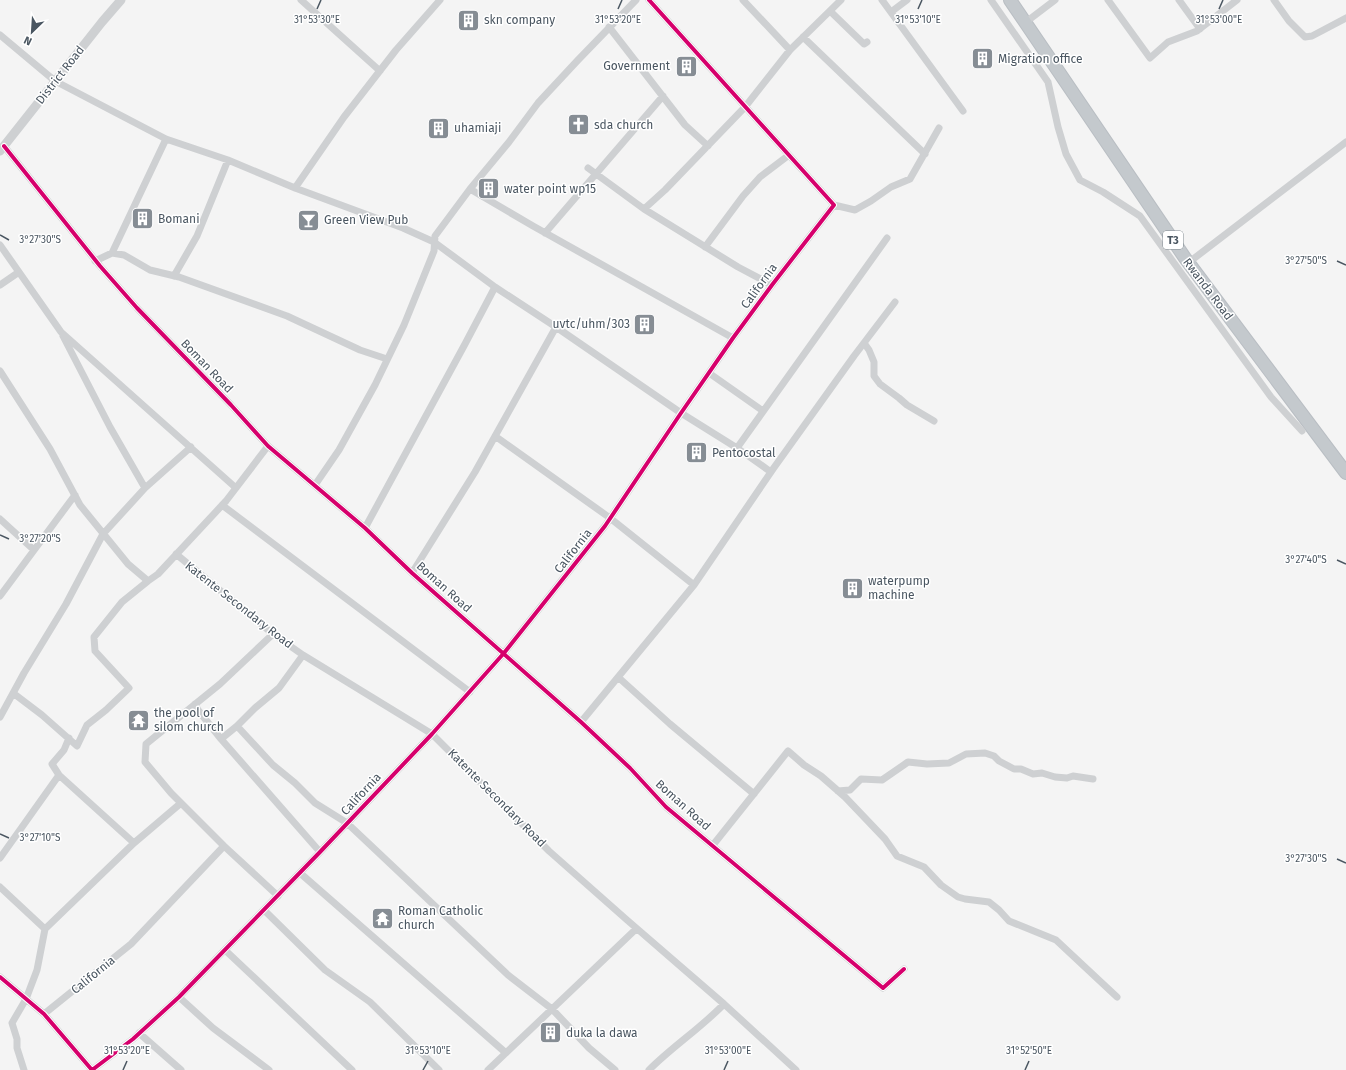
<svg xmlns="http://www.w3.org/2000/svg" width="1346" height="1070" font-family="'Fira Sans',sans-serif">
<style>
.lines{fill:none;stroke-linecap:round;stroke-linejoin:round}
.trunk-casing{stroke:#b9bec3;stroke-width:14}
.minor{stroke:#ced0d2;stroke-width:7}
.tertiary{stroke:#ced0d2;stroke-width:9}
.trunk{stroke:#c4c9cd;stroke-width:12}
.cycleway-casing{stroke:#fff;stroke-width:6}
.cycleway{stroke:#d6006c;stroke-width:4}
.ticks{fill:none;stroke:#4a5661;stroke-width:1.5}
.labels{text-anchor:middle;stroke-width:3;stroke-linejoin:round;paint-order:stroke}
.shield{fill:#fff;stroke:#808990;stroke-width:1}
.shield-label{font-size:11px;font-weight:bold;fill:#4a5661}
.poi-label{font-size:12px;fill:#4a5661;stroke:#fff;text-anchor:start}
.street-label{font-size:12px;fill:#4a5661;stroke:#fff}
.ticks-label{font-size:10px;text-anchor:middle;fill:#4a5661;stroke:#fff;stroke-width:3;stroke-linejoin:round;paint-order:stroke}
</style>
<rect width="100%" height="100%" fill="#f4f4f4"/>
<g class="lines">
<defs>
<path id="trunk" d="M1010 0 1185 258 1346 473"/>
</defs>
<!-- trunk casing -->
<use href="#trunk" class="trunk-casing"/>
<!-- minor -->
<path class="minor" d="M301 0 380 71
M743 0 790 50
M882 0 963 111
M991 0 1048 82 1058 127 1066 154 1080 180 1103 192 1140 216 1271 397 1302 431
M1108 0 1150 58 1168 42 1197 31 1237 0
M1179 0 1200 29
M1274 0 1289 21 1305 37 1312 36 1346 18
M830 11 864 44 867 42
M891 12 907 0
M1026 22 1055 0
M609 27 685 125 708 146
M0 35 55 81 166 139 228 160 295 188 403 228 434 242 495 287 556 327 681 413 737 448 771 472
M803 37 925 154
M4 146 100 266 137 308 231 405 268 446 365 528 412 573 581 722 630 768 666 807 883 988 904 969
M588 168 644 209 738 267 772 285
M295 188 344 117 396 50 440 0
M470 189 533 226 733 338
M834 205 855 210 871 201 891 187 910 179 939 128
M644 209 665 190 745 107 790 50 841 0
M545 233 663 96
M0 245 61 332 236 488
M705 247 743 196 760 177 789 155
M112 253 166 139
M95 261 112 253 124 255 150 270 179 277 287 316 360 350 387 359
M1188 263 1346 142
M174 276 197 236 228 160
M0 285 19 272
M63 336 110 427 145 488
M864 343 869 350 874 362V376L880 384 899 398 907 405 934 421
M0 371 50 449 80 505 128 564 148 581 158 574 226 501 268 446
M709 373 763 411
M495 436 610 518 694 585
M737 448 887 238
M315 485 339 450 375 385 404 325 434 251 435 236 470 189 509 142 538 103 578 60 636 0
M222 505 470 692
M0 519 34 550
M365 528 465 344 495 287
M176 554 273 634 303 655 432 734 549 851 627 920 724 1004 796 1070
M412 573 475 472 556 327
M0 596 75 495
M273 634 220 684 146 744 145 762 171 793 224 846 278 896
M618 677 670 724 754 794
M13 693 42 715 77 746 87 725 106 710 129 688 95 651 94 637 122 602 148 581
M195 704 198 710 221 739 320 852
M0 717 24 673 66 604 103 534 145 488 191 447
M581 722 694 585 773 469 854 356 895 302
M237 726 273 765 295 783 315 803 347 823 508 975 552 1009 589 1048 615 1070
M221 739 237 726 255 708 279 688 303 655
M59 775 52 764 64 750 69 738
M838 791 850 790 861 779 882 780 908 762 927 764 949 763 966 754 985 753 994 756 999 761 1014 769H1021L1033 774 1042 773 1055 777 1067 778 1073 776 1093 779
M713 845 788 751 804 765 821 776 845 797 885 839 897 856 924 867 941 885 958 897 965 899 989 902 999 910 1009 921 1056 940 1117 997
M0 858 59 775 134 843
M300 873 506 1053
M0 887 45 929
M264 910 325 970 370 1002 439 1070
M225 950 352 1070
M0 977 44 1014 92 1070 133 1039 179 997 320 852 432 734 504 653 605 526 681 413 733 338 772 285 834 205 649 0
M179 997 213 1028 269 1070
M44 1014 131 944 224 846
M139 1033 181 1070
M24 1070 17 1048V1039L12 1023 26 999 37 970 45 929 134 843 181 803
M488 1070 636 929
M649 1070C673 1046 701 1028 724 1004"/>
<!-- tertiary -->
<path class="tertiary" d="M0 151 102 22 121 0"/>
<!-- trunk -->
<use href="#trunk" class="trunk"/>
<defs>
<path id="cycleway" d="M4 146 100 266 137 308 231 405 268 446 365 528 412 573 581 722 630 768 666 807 883 988 904 969
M0 977 44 1014 92 1070 133 1039 179 997 320 852 432 734 504 653 605 526 681 413 733 338 772 285 834 205 649 0"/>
</defs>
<!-- cycleway casing -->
<use href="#cycleway" class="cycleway-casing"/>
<!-- cycleway -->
<use href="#cycleway" class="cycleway"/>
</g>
<!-- ticks -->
<path class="ticks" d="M317 9 321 0M618 9 622 0M918 9 922 0M1219 9 1223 0M0 235 9 240M1337 261 1346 265M0 535 9 539M1337 560 1346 564M0 834 9 838M1337 859 1346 863M123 1070 127 1061M423 1070 428 1061M724 1070 728 1061M1025 1070 1029 1061"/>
<!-- icons -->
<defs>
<symbol id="building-square" viewBox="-11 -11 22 22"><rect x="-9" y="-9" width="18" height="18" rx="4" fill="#868d94" stroke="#fff"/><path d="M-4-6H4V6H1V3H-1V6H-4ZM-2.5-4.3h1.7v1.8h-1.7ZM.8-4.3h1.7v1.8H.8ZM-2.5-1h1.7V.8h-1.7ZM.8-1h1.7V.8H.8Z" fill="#fff"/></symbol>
<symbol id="church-square" viewBox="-11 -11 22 22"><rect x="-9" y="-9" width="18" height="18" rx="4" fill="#868d94" stroke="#fff"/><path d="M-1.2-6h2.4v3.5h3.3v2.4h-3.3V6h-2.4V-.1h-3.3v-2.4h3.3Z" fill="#fff"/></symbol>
<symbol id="bar-square" viewBox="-11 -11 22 22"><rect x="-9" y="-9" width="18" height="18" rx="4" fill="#868d94" stroke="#fff"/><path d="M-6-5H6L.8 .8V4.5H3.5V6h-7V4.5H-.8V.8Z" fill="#fff"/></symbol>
<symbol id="temple-square" viewBox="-11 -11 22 22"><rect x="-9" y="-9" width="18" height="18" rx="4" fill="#868d94" stroke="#fff"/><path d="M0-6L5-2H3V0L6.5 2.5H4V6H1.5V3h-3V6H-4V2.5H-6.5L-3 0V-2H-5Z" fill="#fff"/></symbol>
</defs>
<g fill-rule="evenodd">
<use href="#building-square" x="456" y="8" width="25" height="25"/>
<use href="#building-square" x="970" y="46" width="25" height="25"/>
<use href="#building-square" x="674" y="54" width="25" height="25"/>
<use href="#church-square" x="566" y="112" width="25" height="25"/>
<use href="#building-square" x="426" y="116" width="25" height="25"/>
<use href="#building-square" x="476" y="176" width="25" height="25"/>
<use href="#building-square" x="130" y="206" width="25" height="25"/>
<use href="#bar-square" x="296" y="208" width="25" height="25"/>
<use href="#building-square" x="632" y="312" width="25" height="25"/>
<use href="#building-square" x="684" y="440" width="25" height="25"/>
<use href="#building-square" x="840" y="576" width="25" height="25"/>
<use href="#temple-square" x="126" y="708" width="25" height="25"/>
<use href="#temple-square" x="370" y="906" width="25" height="25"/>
<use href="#building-square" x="538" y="1020" width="25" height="25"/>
</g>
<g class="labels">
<!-- shield labels -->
<rect class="shield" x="1163" y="231" width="20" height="18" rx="3"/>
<g class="shield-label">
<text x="1173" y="244">T3</text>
</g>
<!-- poi labels -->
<g class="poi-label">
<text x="484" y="24">skn company</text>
<text x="998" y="63">Migration office</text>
<text x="670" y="70" text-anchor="end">Government</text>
<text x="594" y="129">sda church</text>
<text x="454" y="132">uhamiaji</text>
<text x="504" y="193">water point wp15</text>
<text x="158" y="223">Bomani</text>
<text x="324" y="224">Green View Pub</text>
<text x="630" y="328" text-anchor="end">uvtc/uhm/303</text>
<text x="712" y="457">Pentocostal</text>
<text x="868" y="585">waterpump<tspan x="868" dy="14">machine</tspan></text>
<text x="154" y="717">the pool of<tspan x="154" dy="14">silom church</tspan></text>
<text x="398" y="915">Roman Catholic<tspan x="398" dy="14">church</tspan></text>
<text x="566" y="1037">duka la dawa</text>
</g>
<!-- street labels -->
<g class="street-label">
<text transform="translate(60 75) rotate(-52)" y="4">District Road</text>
<text transform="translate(759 286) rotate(-54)" y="4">California</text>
<text transform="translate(1208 289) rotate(53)" y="4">Rwanda Road</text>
<text transform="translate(207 366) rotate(46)" y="4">Boman Road</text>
<text transform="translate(573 551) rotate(-52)" y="4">California</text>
<text transform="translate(444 587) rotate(42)" y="4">Boman Road</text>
<text transform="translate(239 605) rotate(38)" y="4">Katente Secondary Road</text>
<text transform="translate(361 794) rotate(-47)" y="4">California</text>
<text transform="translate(497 798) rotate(45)" y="4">Katente Secondary Road</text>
<text transform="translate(683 805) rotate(42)" y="4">Boman Road</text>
<text transform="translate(93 975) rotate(-39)" y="4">California</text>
</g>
</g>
<g class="ticks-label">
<text x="317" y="23">31°53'30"E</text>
<text x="618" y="23">31°53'20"E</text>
<text x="918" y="23">31°53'10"E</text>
<text x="1219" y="23">31°53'00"E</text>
<text x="40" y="243">3°27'30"S</text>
<text x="1306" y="264">3°27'50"S</text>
<text x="40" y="542">3°27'20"S</text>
<text x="1306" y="563">3°27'40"S</text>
<text x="40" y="841">3°27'10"S</text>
<text x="1306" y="862">3°27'30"S</text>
<text x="127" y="1054">31°53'20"E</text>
<text x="428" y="1054">31°53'10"E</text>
<text x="728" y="1054">31°53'00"E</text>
<text x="1029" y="1054">31°52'50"E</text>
</g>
<!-- north arrow -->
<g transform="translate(32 32) rotate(205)" stroke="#ffffff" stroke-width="3" paint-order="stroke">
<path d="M0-3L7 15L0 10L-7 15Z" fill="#4a5661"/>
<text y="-6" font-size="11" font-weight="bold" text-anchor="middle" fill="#4a5661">N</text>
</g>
</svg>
